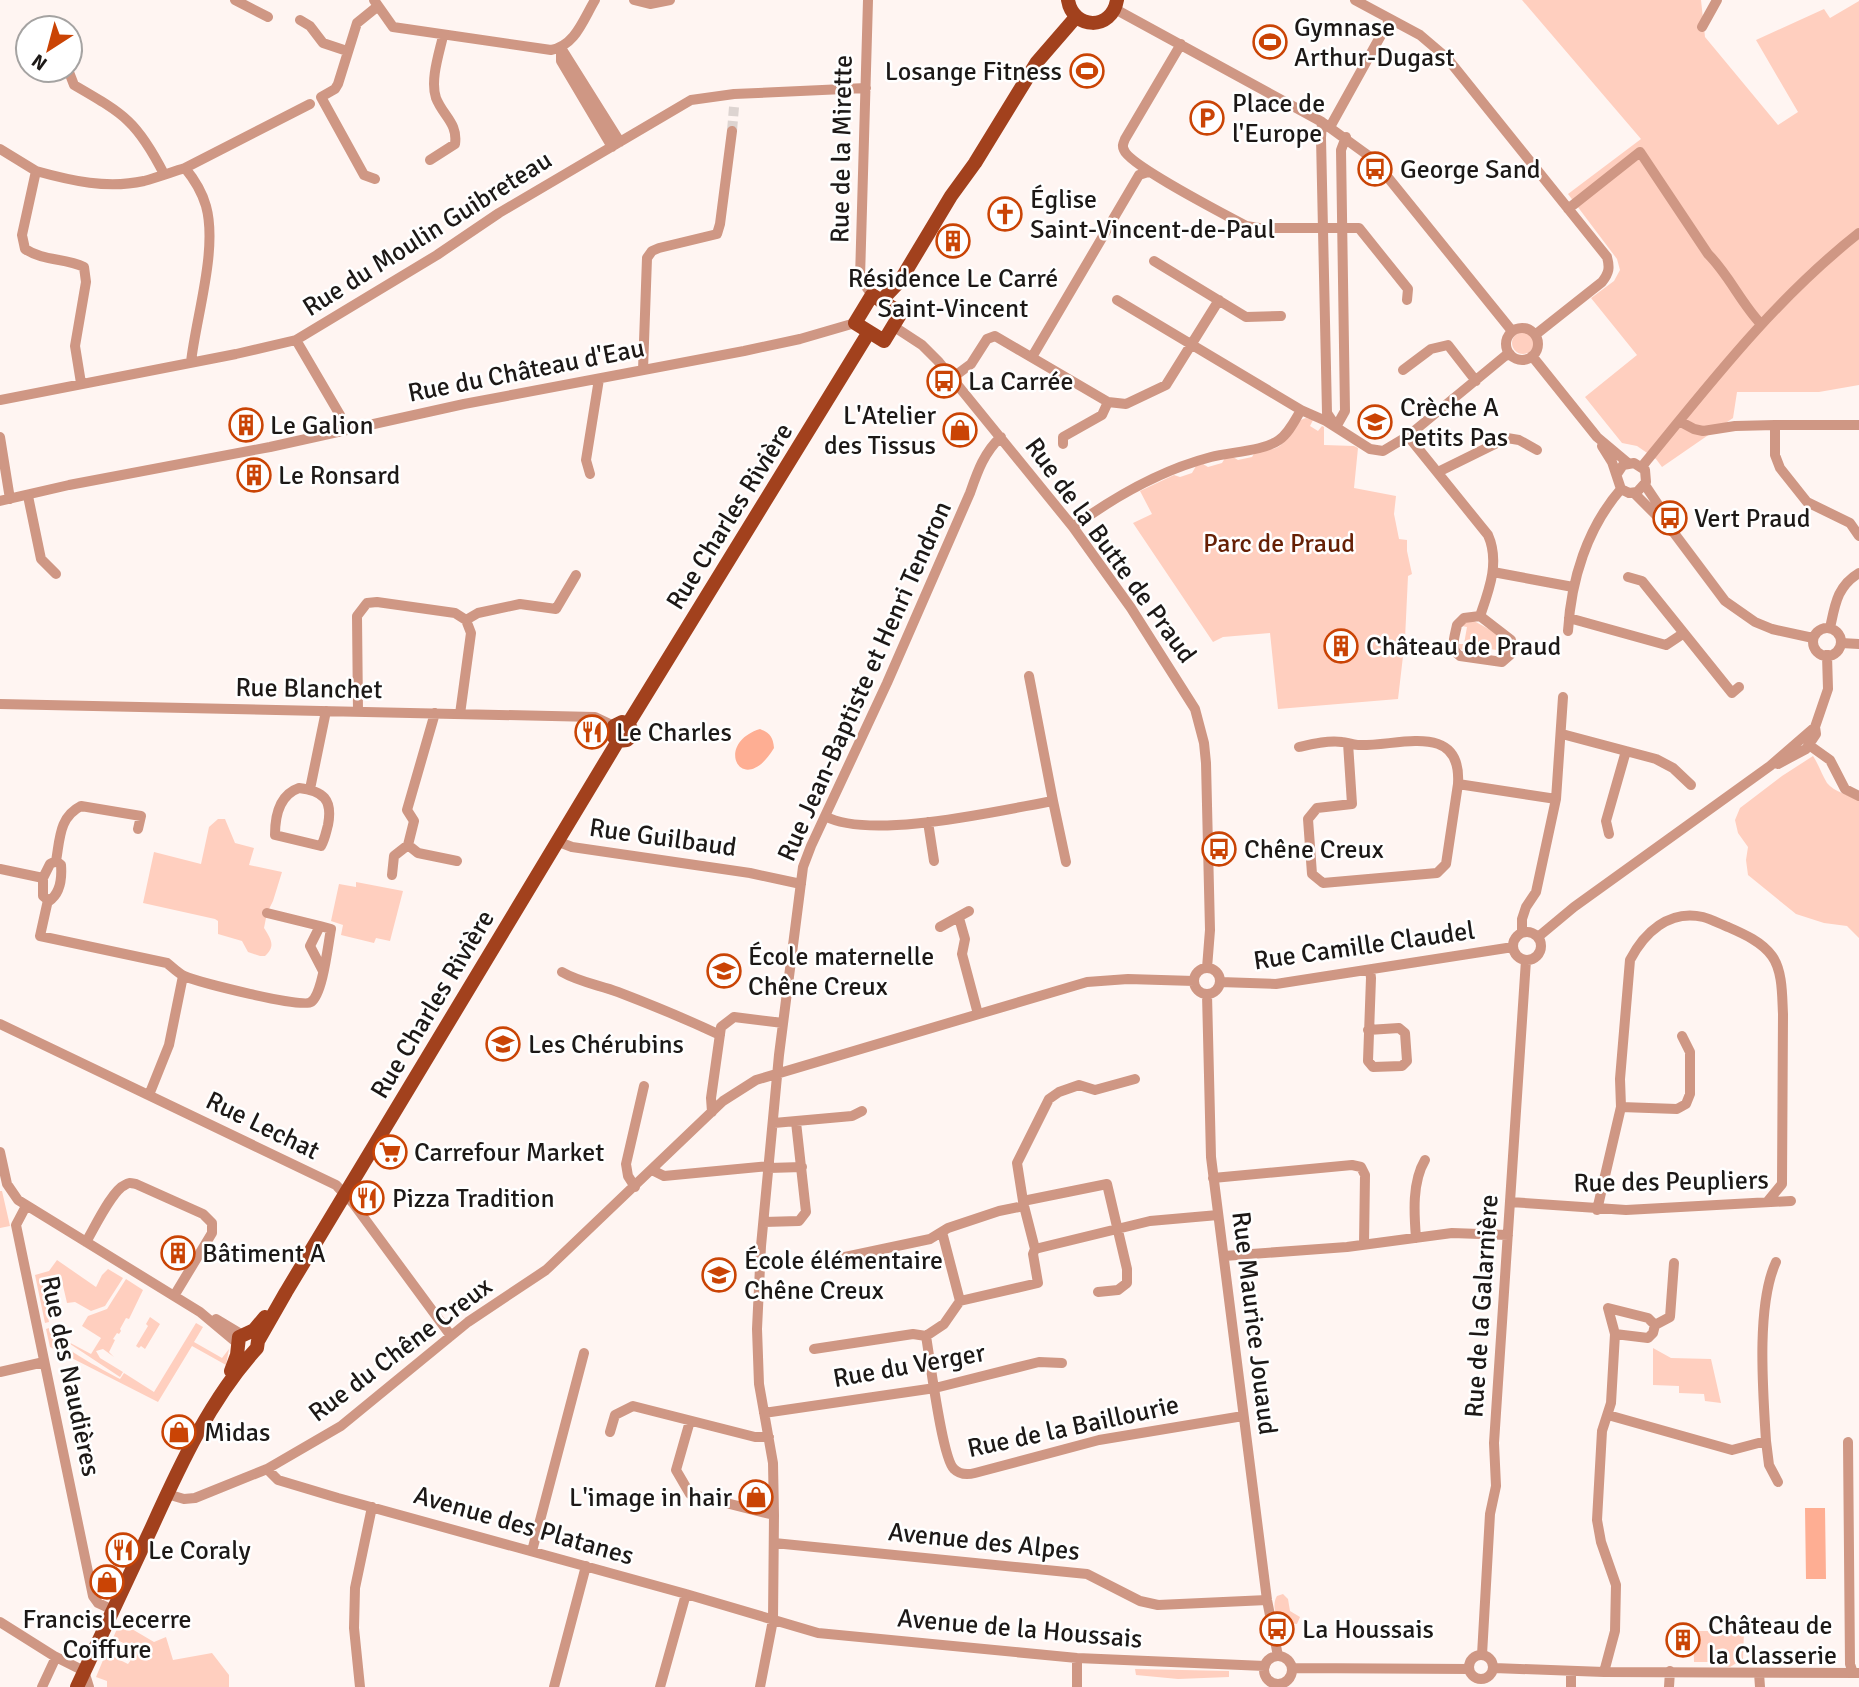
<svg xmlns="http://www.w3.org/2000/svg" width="1859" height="1687" font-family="Signika,sans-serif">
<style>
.green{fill:#ffcfbf}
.water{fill:#feae93}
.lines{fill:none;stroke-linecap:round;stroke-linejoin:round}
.minor-tunnel{stroke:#ddd4d1;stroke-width:10;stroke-dasharray:10 5;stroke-linecap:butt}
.minor{stroke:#cf9784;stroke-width:10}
.major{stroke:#a2411d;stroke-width:14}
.labels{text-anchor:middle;stroke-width:5;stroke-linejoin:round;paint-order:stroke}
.poi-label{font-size:26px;fill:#1d1917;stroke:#fff;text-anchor:start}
.street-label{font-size:26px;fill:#1d1917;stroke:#fff}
.park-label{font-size:26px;fill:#662005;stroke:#fff}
</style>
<rect width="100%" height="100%" fill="#fff5f2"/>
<!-- green -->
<path class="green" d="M1522 0H1701L1705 37 1778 125 1798 112 1756 40 1824 9 1830 18 1859 1V385L1819 392H1737L1733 418 1662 467 1656 459 1637 446 1622 443 1585 397 1637 355 1591 298 1614 281 1620 270 1617 259 1568 194 1641 139Z
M1512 343a11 11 0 1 1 22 0a11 11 0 1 1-22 0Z
M1306 418 1313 420 1310 426 1318 431 1322 426 1324 427V445L1354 446 1358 448 1354 488 1396 496 1394 514 1399 539 1407 540V551L1412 574 1408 576 1405 639 1398 699 1278 709 1270 633 1223 637 1213 642 1133 523 1152 514 1140 491 1174 475 1180 477 1192 473 1196 466 1203 464 1208 467 1222 463 1225 458 1233 457 1238 460 1252 457 1255 452C1263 450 1272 450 1278 447 1290 440 1293 421 1306 418Z
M1474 621 1507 639 1505 657H1496L1497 650 1480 648 1479 655 1460 649 1458 644H1464L1467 627 1462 626 1464 622Z
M1813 756C1819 765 1822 775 1827 783 1834 792 1849 795 1859 800V938L1847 926 1824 923 1796 914 1748 875 1746 860 1748 847 1738 833 1735 820 1740 808 1782 776Z
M218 819H225L235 843 254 848 249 865 282 872 273 901 267 913 264 928C271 939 276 946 265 956H260L248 952 242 941 218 934V921L215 919 143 903 154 852 201 864 209 827Z
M356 882 403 891 390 941 376 938 374 943 341 935 343 925 331 921 339 884 356 887Z
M0 1191H2L10 1226 0 1228Z
M57 1260 96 1287 102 1275 108 1269 123 1278 105 1306 91 1311 75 1302 67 1303 61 1277 42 1281C45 1297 46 1307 49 1322L45 1323 35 1275 49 1271Z
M126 1279 143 1290 129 1319 126 1318 120 1329 121 1331 119 1334 117 1333 113 1339 115 1340 109 1352 114 1357 103 1349 96 1351 100 1358 123 1372 120 1377 61 1338 91 1354 101 1338 82 1326 88 1316 107 1309Z
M150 1317 160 1324 145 1349 141 1346 139 1348 136 1346 148 1326 146 1324Z
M196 1323 203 1327 194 1342 222 1358 229 1349 226 1365 192 1346 158 1402 50 1347 46 1329 49 1328C53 1345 104 1370 120 1379L124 1373 154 1392Z
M1653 1348 1671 1358 1711 1359 1721 1403 1705 1401 1704 1394 1679 1393V1386L1653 1385Z
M1283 1594 1288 1599 1290 1611 1300 1617 1297 1624 1280 1622C1275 1615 1272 1604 1277 1596Z
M120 1622 154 1642 166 1637 173 1660 212 1653 229 1675V1687H107V1681L96 1677 106 1653 128 1664 138 1650 113 1638Z
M1693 1631H1744L1743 1659 1730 1667 1724 1666 1721 1662H1694Z
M1135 1669 1229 1671V1677L1178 1679 1136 1675Z"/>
<!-- water -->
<path class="water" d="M760 729C770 733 773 737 774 748 743 800 712 744 760 729Z
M1805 1508H1825L1826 1579H1806Z"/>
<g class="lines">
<!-- minor-tunnel -->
<path class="minor-tunnel" d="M732 131 734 107"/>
<!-- minor -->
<path class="minor" d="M235 0 268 17
M374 0 393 27 551 50C575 46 583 20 595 0
M634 0 650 4 670 0
M868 0 860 278 872 295
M1355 0 1420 35 1447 58 1607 257C1610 268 1609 273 1602 282L1535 335
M1115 9 1322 122 1373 159 1512 331
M300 20 310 26 323 43 347 51
M1702 27 1717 0
M1181 44 1125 139C1123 144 1122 146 1124 150 1130 166 1226 215 1246 226L1259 228H1359L1408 289 1407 300
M561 48V61L612 147
M561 48 620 142
M69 72 74 85C124 114 137 121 164 174
M1322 122 1321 138 1327 413 1335 425
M1330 127 1390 19
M0 149 36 171 22 235 25 249C43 261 65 258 84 267L86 282 75 346 81 383
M430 160 455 144C458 123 443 116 436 98 430 80 439 54 443 36
M36 171C72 181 107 189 144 181 158 177 172 172 185 168
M375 179 364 175 321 97 335 89 338 84 357 23 378 6
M1568 209 1640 152 1708 254C1729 275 1741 303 1761 324
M1154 261 1246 317 1281 316
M1117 300 1301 410 1326 421 1370 449 1383 451 1408 436 1505 356 1510 354
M893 326 922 345 938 361 1073 527 1131 608 1195 709 1204 743 1206 763 1210 930 1207 968
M1506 344a16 16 0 1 1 32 0a16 16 0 1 1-32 0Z
M296 340 340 415 343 431
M1532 356 1597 437 1628 463
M1032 357 1139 175 1148 172
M191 362C196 317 218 249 206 206 202 192 194 179 185 168L310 104
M643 370 647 258 652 251 659 248 717 234 720 224 732 131
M1403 370 1431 349 1448 345 1476 381
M952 378 971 364 987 339 995 336 1108 402 1126 404 1166 385 1219 300
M0 400 236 354 296 340 437 255 499 213 691 100 734 94 866 88
M1679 421 1694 429 1703 431 1735 426 1775 425H1859
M1775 425V455L1780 468 1807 502 1850 523 1859 536
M1336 427 1345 411 1341 150 1346 137
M1408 436 1488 535C1500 562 1489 590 1480 616L1464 618 1457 625C1455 636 1449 649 1460 656L1502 662 1510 655 1511 640 1480 616
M0 437 10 499
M1063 444V437L1102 415 1108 402
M1602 446 1612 462 1621 489 1629 493 1637 492 1646 482 1645 470 1634 463 1623 465 1617 474
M1643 468 1644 464C1711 382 1776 298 1859 233
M1438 472 1507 438 1519 440 1537 450
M590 474 586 460 599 379
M1645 485 1667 518
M1634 493 1674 533 1725 601 1755 622 1772 629 1813 638
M28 496 41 559 56 574
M0 501 69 485 270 447 464 404 744 351 800 339 855 323
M1073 527C1114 497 1161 470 1211 457 1230 452 1264 451 1279 440 1289 433 1295 420 1301 410
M1493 572 1573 587
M1628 577 1642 581 1732 693 1739 687
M1569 618 1666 645 1684 633
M466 620 478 613 520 604 556 609 576 575
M1830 628C1835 605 1837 586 1859 573
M1813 642a14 14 0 1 1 28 0a14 14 0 1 1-28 0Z
M1568 631C1571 580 1587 528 1621 489
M1841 643 1859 644
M1029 676 1053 801
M0 704 595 717 614 726
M358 712 357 616 367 603 377 602 455 613 466 620 471 633 460 714
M435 713 407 810 414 821 408 845 418 853 457 861
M1562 734 1656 759 1673 768 1691 785
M1348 743 1352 804 1317 808 1308 819 1312 874 1323 883 1437 873 1446 864 1458 784
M1809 745 1830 760 1845 789 1859 796
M1299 747C1312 744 1328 740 1342 742 1347 742 1352 745 1358 745 1397 747 1462 720 1458 784L1556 799
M1778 764 1806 749 1816 734 1815 727 1828 689 1827 655
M299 788C323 791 333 799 328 825 326 832 325 839 321 846L275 835C275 816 279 795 299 788Z
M310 789 326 711
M825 816C870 841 1001 810 1053 801L1066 862
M928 822 934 861
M1609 834 1606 821 1626 751
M559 842 572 847 750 873 801 884
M56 861C60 839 59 817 81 806L141 816 138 829
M56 861 61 865C62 878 61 893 49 901L43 896V878L50 864Z
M0 869 43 878
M392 875 394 856 408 845
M48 900 40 936 167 963C172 967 178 973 184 976 199 982 302 1009 311 1002 323 994 328 944 331 929L320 926 310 946 323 971
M267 913 320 926
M959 918 965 939 962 954 978 1014
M940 927 969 911
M1513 946a14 14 0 1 1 28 0a14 14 0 1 1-28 0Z
M1522 933V919L1526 907 1536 892 1556 799 1563 697
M1538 937 1574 907 1770 766 1815 727
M1194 981a13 13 0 1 1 26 0a13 13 0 1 1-26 0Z
M562 972C579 982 599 985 618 992 652 1005 686 1019 720 1035
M1220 982 1276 984 1513 947
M1207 994 1211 1157 1267 1600 1278 1656
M0 1024 336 1185 353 1203 451 1336
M1368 1030 1399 1028 1405 1033 1407 1061 1402 1066 1373 1067 1368 1061 1371 978 1370 970
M149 1095 169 1045 183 976
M1621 1107 1677 1109 1686 1104 1690 1094V1052L1682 1036
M712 1112 711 1098 721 1027 734 1017 783 1023
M774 1123 852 1116 862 1111
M0 1152 7 1184 18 1200 200 1312 237 1343
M769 1168 802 1167
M652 1170 664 1176 769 1166
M1213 1178 1352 1165 1361 1167 1365 1175 1364 1245
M635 1187 628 1176 626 1164 644 1086
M1023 1201 1017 1163 1049 1099 1059 1092 1079 1085 1095 1090 1135 1079
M1510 1202 1626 1210 1791 1201
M26 1206 16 1225 93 1596 98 1603 113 1610
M1024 1206 1035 1249
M1597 1210 1621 1107 1620 1079 1630 960C1644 933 1669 909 1703 917 1711 919 1720 924 1728 927 1744 934 1762 942 1772 956 1783 971 1782 997 1783 1014L1782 1184 1768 1201
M764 1222 799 1221 806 1212 796 1122
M942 1232 960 1301
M1416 1238C1414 1213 1412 1182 1425 1160
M86 1242C94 1229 112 1190 125 1185 129 1182 131 1183 136 1184L203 1214 212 1223V1233L174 1296
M1224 1256 1347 1247 1452 1233 1508 1235
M845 1257 930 1239 948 1228 999 1211 1024 1206 1023 1201 1107 1184 1127 1269V1283L1118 1290 1098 1292
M216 1319 241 1334
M1615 1334 1608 1308 1648 1318 1655 1325
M926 1336C930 1359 942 1458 954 1469 960 1475 967 1475 975 1473L1099 1440 1243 1416
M814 1349 913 1334 926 1336 944 1324 960 1301 1038 1283 1033 1254 1035 1249 1150 1221 1218 1215
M0 1372 44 1362
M764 1413 935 1388 1039 1362 1062 1363
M1608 1415 1732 1450 1766 1441C1763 1392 1756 1305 1776 1262
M690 1421 676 1470 690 1494 774 1515
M610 1432 615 1415 633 1406 755 1437H769
M1766 1441 1769 1465 1778 1482
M1848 1442 1850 1664 1853 1673
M267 1469 278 1480 338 1498 686 1594 818 1633 1077 1658 1265 1666
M167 1494 184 1499 195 1498 267 1469 341 1426 468 1322 546 1270 723 1101 756 1080 1087 982 1128 979 1194 981
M774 1543 1087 1574 1140 1601 1158 1605 1267 1600
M532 1551 584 1353
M0 1622 54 1656 84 1671 89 1687
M1469 1667a12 12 0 1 1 24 0a12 12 0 1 1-24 0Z
M1482 1655 1490 1514 1496 1486 1494 1443 1526 960
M1264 1670a14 14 0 1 1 28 0a14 14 0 1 1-28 0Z
M1292 1668 1469 1669
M1494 1668 1604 1672 1859 1673
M1604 1672 1615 1631 1616 1585 1601 1542 1597 1520 1602 1431 1611 1403 1615 1334 1648 1338 1653 1333 1655 1325 1670 1317 1674 1263
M1759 1673 1760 1687
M42 1687 56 1657
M360 1687 354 1628 355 1588 372 1507
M554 1687 586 1566
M660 1687 686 1594
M760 1687 773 1620 774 1515 773 1463 759 1384 757 1329 761 1246 779 1055 803 867 811 846 887 683 970 493C977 473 984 452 1001 437
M1077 1687V1658
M1571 1687V1671
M1669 1687 1670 1671"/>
<!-- major -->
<path class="major" d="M1068 0C1073 30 1112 31 1117 0
M872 295 901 313 884 341 855 323Z
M881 301 900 281 951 196 975 163 1037 62 1076 17
M628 724 869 332
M618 741 612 735 614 726 622 722 628 724
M618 741 627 740C633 736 633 730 628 724
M231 1371 237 1355 239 1337 254 1330 265 1317
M77 1687C102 1634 127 1580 152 1527 180 1465 211 1398 257 1348L258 1341 286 1292 618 741"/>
</g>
<!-- icons -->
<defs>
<symbol id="stadium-ring" viewBox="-11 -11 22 22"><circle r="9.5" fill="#fff" stroke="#ca4405" stroke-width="1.5"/><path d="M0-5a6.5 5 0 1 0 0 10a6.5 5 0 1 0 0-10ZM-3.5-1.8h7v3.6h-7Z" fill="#ca4405"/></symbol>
<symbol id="parking-ring" viewBox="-11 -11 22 22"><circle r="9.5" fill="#fff" stroke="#ca4405" stroke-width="1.5"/><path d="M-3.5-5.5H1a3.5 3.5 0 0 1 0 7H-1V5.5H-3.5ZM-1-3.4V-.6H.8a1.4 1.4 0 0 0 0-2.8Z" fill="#ca4405"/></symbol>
<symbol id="bus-ring" viewBox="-11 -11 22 22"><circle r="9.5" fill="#fff" stroke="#ca4405" stroke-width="1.5"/><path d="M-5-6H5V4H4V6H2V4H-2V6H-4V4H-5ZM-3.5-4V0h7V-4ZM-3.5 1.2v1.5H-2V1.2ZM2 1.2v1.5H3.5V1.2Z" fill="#ca4405"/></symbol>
<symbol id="church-ring" viewBox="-11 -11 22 22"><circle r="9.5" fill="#fff" stroke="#ca4405" stroke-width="1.5"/><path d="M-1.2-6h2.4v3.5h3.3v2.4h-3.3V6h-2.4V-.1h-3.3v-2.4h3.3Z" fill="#ca4405"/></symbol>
<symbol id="building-ring" viewBox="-11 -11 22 22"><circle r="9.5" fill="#fff" stroke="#ca4405" stroke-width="1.5"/><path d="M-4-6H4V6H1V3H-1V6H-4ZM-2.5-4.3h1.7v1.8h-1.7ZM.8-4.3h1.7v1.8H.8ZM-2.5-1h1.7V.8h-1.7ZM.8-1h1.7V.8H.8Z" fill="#ca4405"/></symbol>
<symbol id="school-ring" viewBox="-11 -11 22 22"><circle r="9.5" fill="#fff" stroke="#ca4405" stroke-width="1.5"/><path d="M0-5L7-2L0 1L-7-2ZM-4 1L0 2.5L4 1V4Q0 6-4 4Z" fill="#ca4405"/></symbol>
<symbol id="shop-ring" viewBox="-11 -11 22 22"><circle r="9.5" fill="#fff" stroke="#ca4405" stroke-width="1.5"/><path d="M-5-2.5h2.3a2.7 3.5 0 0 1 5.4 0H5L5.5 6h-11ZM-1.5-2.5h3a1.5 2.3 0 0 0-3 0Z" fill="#ca4405"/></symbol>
<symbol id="restaurant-ring" viewBox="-11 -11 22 22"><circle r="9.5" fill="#fff" stroke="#ca4405" stroke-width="1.5"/><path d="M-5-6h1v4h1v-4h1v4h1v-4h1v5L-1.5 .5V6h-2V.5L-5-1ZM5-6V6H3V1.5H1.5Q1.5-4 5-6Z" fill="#ca4405"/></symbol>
<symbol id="supermarket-ring" viewBox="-11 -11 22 22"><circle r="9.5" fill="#fff" stroke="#ca4405" stroke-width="1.5"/><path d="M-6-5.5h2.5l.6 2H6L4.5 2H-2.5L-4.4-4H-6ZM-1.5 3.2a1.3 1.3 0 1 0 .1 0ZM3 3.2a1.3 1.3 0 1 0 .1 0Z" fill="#ca4405"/></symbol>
</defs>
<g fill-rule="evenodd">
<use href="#stadium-ring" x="1251" y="23" width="38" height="38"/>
<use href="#stadium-ring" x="1068" y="52" width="38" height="38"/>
<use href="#parking-ring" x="1188" y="99" width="38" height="38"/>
<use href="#bus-ring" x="1356" y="150" width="38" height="38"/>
<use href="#church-ring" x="986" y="195" width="38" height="38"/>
<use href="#building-ring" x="934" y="222" width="38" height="38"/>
<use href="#bus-ring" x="925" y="362" width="38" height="38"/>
<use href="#school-ring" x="1356" y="403" width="38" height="38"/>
<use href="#building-ring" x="227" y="406" width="38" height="38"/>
<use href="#shop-ring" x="941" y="411" width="38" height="38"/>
<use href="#building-ring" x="235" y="456" width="38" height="38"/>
<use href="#bus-ring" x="1651" y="499" width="38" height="38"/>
<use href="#building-ring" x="1322" y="627" width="38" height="38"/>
<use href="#restaurant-ring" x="573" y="713" width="38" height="38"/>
<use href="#bus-ring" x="1200" y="830" width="38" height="38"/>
<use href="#school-ring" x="705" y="952" width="38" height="38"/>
<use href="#school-ring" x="484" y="1025" width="38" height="38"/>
<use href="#supermarket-ring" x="371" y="1133" width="38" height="38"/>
<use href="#restaurant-ring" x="348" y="1179" width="38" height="38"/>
<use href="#building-ring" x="159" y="1234" width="38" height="38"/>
<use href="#school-ring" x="700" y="1256" width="38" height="38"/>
<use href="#shop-ring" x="160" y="1413" width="38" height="38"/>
<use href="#shop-ring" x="737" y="1478" width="38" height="38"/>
<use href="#restaurant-ring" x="104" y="1531" width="38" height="38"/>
<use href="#shop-ring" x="88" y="1563" width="38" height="38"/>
<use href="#bus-ring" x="1258" y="1610" width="38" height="38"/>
<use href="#building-ring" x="1664" y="1621" width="38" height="38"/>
</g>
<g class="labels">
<!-- poi labels -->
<g class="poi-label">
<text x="1294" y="36">Gymnase<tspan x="1294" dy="30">Arthur-Dugast</tspan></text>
<text x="1062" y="80" text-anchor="end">Losange Fitness</text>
<text x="1232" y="112">Place de<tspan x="1232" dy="30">l'Europe</tspan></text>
<text x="1400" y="178">George Sand</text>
<text x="1030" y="208">Église<tspan x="1030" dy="30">Saint-Vincent-de-Paul</tspan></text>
<text x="953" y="287" text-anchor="middle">Résidence Le Carré<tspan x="953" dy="30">Saint-Vincent</tspan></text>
<text x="968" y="390">La Carrée</text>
<text x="1400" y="416">Crèche A<tspan x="1400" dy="30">Petits Pas</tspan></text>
<text x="936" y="424" text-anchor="end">L'Atelier<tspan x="936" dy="30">des Tissus</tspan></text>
<text x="270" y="434">Le Galion</text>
<text x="278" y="484">Le Ronsard</text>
<text x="1694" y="527">Vert Praud</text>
<text x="1366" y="655">Château de Praud</text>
<text x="616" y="741">Le Charles</text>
<text x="1244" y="858">Chêne Creux</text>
<text x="748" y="965">École maternelle<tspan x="748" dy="30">Chêne Creux</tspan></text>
<text x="528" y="1053">Les Chérubins</text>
<text x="414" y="1161">Carrefour Market</text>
<text x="392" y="1207">Pizza Tradition</text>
<text x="202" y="1262">Bâtiment A</text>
<text x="744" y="1269">École élémentaire<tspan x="744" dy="30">Chêne Creux</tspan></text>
<text x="204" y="1441">Midas</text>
<text x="732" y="1506" text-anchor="end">L'image in hair</text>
<text x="148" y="1559">Le Coraly</text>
<text x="107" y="1628" text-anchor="middle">Francis Lecerre<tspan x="107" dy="30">Coiffure</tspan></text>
<text x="1708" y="1634">Château de<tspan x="1708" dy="30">la Classerie</tspan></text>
<text x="1302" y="1638">La Houssais</text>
</g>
<!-- street labels -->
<g class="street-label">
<text transform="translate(841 149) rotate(-89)" y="9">Rue de la Mirette</text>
<text transform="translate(427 233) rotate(-32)" y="9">Rue du Moulin Guibreteau</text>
<text transform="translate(526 370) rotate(-11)" y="9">Rue du Château d'Eau</text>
<text transform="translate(729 516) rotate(-58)" y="9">Rue Charles Rivière</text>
<text transform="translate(1111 550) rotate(54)" y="9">Rue de la Butte de Praud</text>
<text transform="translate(864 681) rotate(-66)" y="9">Rue Jean-Baptiste et Henri Tendron</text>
<text transform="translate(309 688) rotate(1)" y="9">Rue Blanchet</text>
<text transform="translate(663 837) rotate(8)" y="9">Rue Guilbaud</text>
<text transform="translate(1364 945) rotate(-8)" y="9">Rue Camille Claudel</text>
<text transform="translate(432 1004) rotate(-59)" y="9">Rue Charles Rivière</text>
<text transform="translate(263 1125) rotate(26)" y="9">Rue Lechat</text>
<text transform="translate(1671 1181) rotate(-1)" y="9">Rue des Peupliers</text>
<text transform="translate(1481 1306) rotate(-86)" y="9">Rue de la Galarnière</text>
<text transform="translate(1255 1323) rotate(83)" y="9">Rue Maurice Jouaud</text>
<text transform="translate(400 1349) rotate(-37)" y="9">Rue du Chêne Creux</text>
<text transform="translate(909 1365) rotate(-10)" y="9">Rue du Verger</text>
<text transform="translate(71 1376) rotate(78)" y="9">Rue des Naudières</text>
<text transform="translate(1073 1426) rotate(-12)" y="9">Rue de la Baillourie</text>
<text transform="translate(524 1525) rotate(16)" y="9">Avenue des Platanes</text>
<text transform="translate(984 1541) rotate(6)" y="9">Avenue des Alpes</text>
<text transform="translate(1020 1628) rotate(5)" y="9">Avenue de la Houssais</text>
</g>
<!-- park labels -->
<g class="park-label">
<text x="1279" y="552">Parc de Praud</text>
</g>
</g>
<!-- north arrow -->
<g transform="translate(49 49) rotate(216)"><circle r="33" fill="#ffffff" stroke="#a5a3a2" stroke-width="2"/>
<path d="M0-5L12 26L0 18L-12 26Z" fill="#ca4405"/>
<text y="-10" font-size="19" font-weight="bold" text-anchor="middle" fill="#1d1917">N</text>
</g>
</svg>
